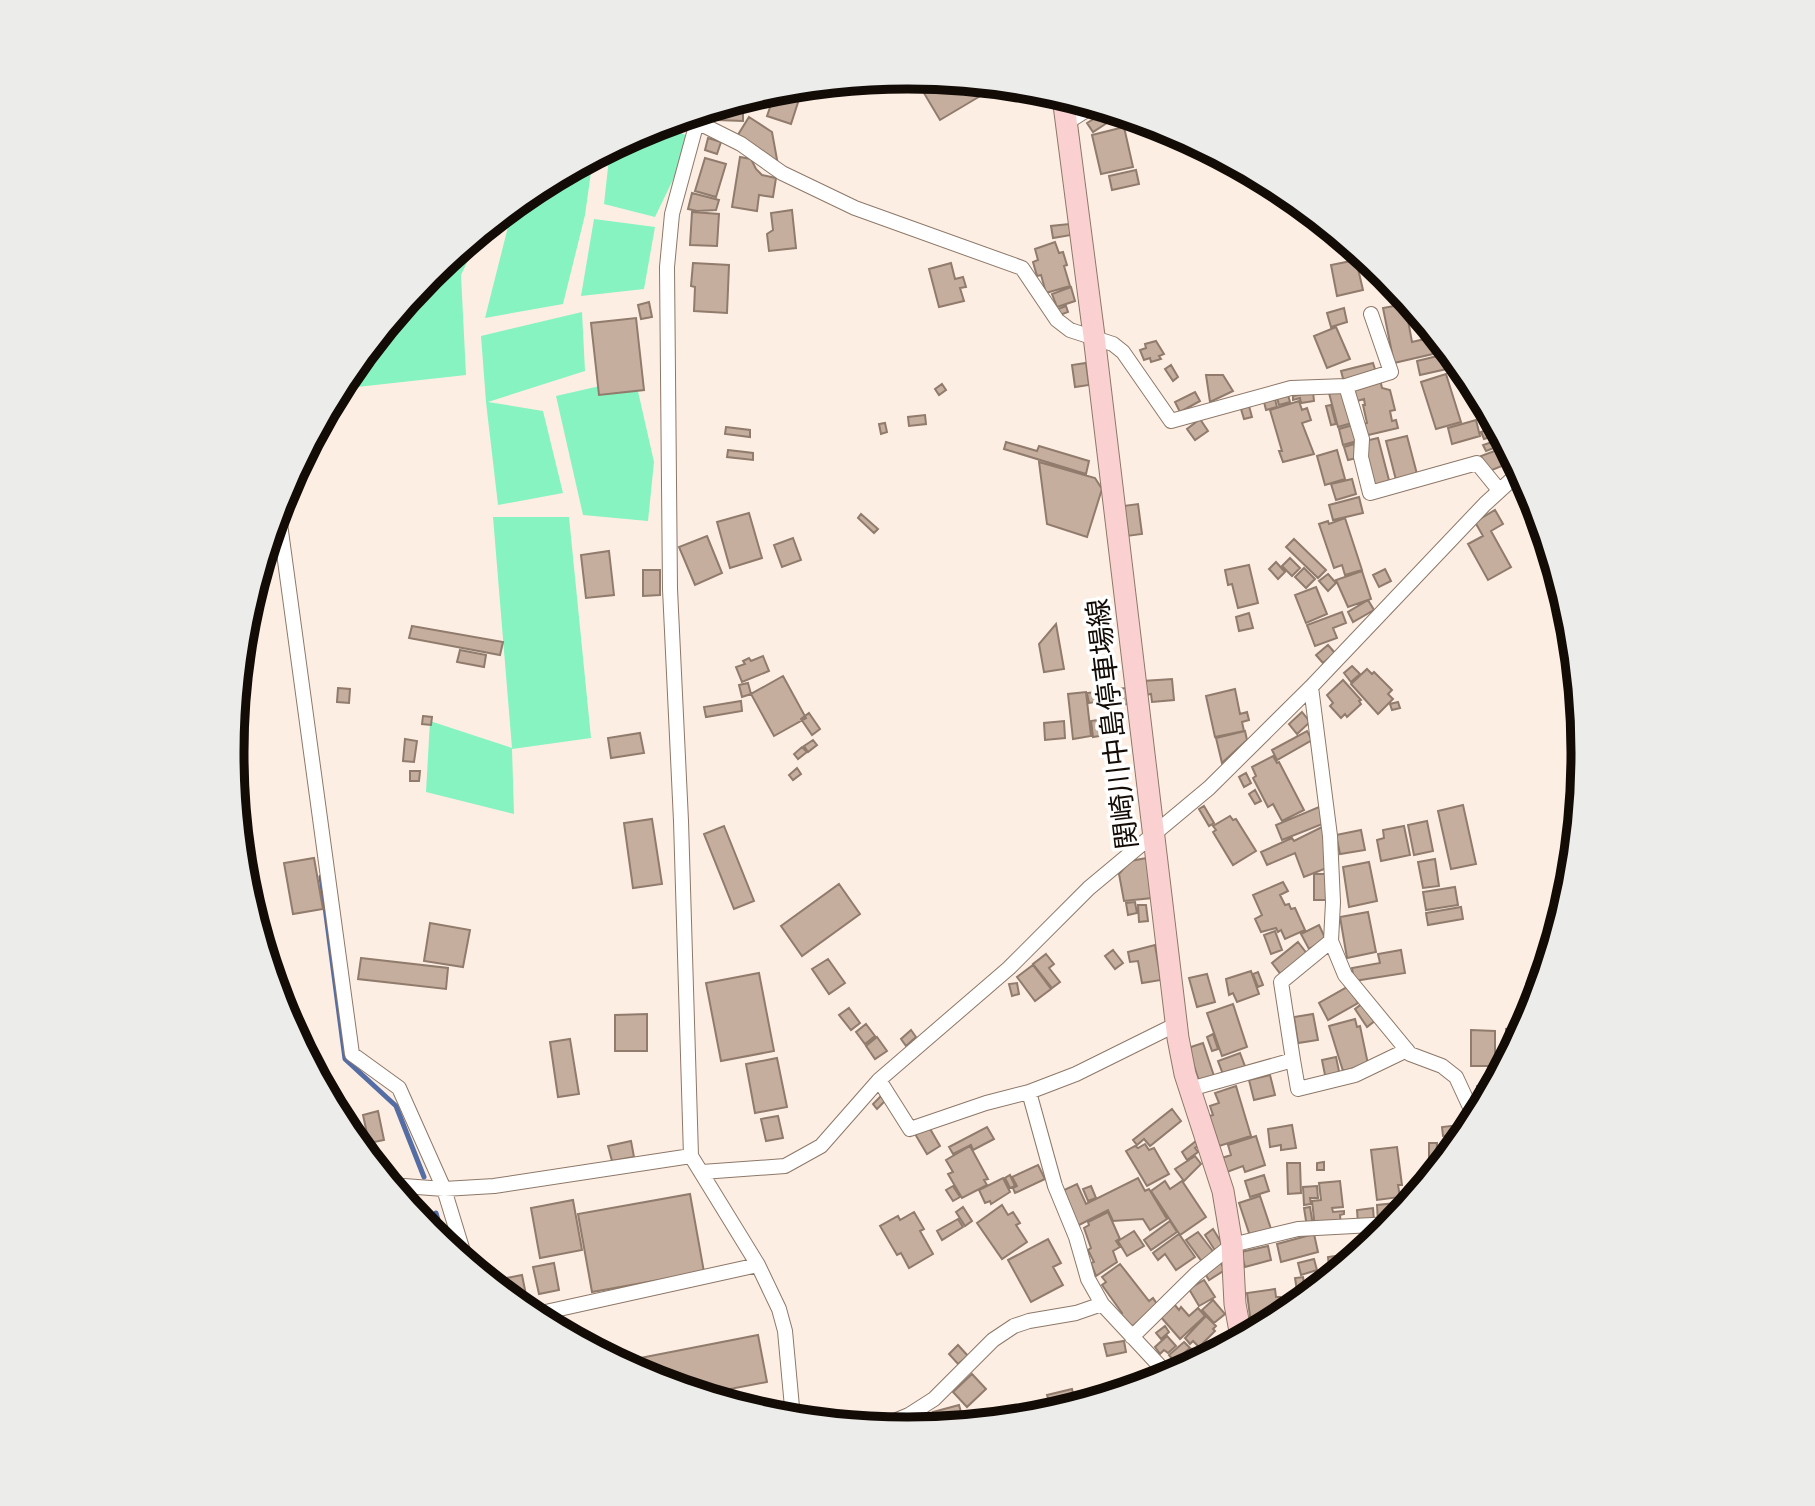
<svg xmlns="http://www.w3.org/2000/svg" width="1815" height="1506" font-family="'Alegreya Sans','Noto Sans JP',sans-serif">
<style>
.green{fill:#86f3c0}
.lines{fill:none;stroke-linecap:round;stroke-linejoin:round}
.stream{stroke:#556da5;stroke-width:5}
.building{fill:#c5ae9e;stroke:#907b6c;stroke-width:2}
.minor-casing{stroke:#8d7868;stroke-width:16}
.secondary-casing{stroke:#8d7868;stroke-width:23}
.minor{stroke:#fff;stroke-width:14}
.secondary{stroke:#fad0d1;stroke-width:21}
.labels{text-anchor:middle;stroke-width:7;stroke-linejoin:round;paint-order:stroke}
.street-label{font-size:28px;fill:#130c06;stroke:#fff}
.rim{fill:none;stroke:#130c06;stroke-width:9}
</style>
<rect width="100%" height="100%" fill="#fdeee4"/>
<!-- green -->
<path class="green" d="M661 125 693 138 655 217 604 204 610 149 649 128Z
M593 158 585 215 563 304 485 318 513 207 532 191Z
M594 219 655 227 644 289 581 296Z
M481 233 461 275 466 375 339 389 346 377 430 275Z
M582 312 585 371 488 402 543 411 563 493 498 505 486 402 481 336Z
M635 378 654 462 648 521 583 515 556 396Z
M493 517H569L591 738 512 749 514 814 426 792 430 721 512 748Z"/>
<g class="lines">
<!-- stream -->
<path class="stream" d="M321 877 345 1059 396 1106 424 1177
M436 1213 445 1244"/>
</g>
<!-- building -->
<path class="building" d="M915 78 997 86 940 120Z
M803 87 791 124 767 116 776 90Z
M743 100V121L717 120V108L735 106V102Z
M1107 111 1113 112 1116 117 1093 132 1087 123Z
M749 117 772 132 778 165 736 138Z
M1130 118 1148 123 1133 127Z
M1124 127 1133 167 1101 174 1092 135Z
M708 138 721 142 717 154 705 150Z
M740 157 751 159 756 169 762 175 776 178 773 197 759 195 757 211 732 207Z
M705 158 726 164 716 197 695 191Z
M1136 170 1139 184 1112 190 1109 176Z
M692 193 719 200 716 210 697 211 688 209Z
M792 210 796 248 769 251 767 234 773 230 771 213Z
M692 212 719 214 717 246 690 245Z
M1069 224 1071 235 1053 238 1051 226Z
M1055 242 1059 253 1063 252 1067 265 1064 266 1070 286 1046 293 1041 275 1037 276 1033 262 1038 260 1035 249Z
M1356 260 1363 290 1337 296 1331 265Z
M693 263 729 265 727 313 694 311 695 287 691 286Z
M951 263 955 279 963 277 966 287 960 288 964 301 939 307 929 269Z
M1071 287 1075 301 1057 307 1052 294Z
M1398 290 1409 304H1407L1406 301 1395 303 1393 291Z
M649 302 652 317 641 319 638 305Z
M1405 304 1412 342 1429 338 1433 354 1394 363 1383 308Z
M1066 306 1068 312 1060 315 1058 309Z
M1344 308 1347 322 1331 327 1327 313Z
M636 318 644 390 599 395 591 323Z
M1336 327 1350 359 1327 368 1314 336Z
M1436 336 1446 348 1435 352 1431 338Z
M1156 341 1164 354 1159 356 1161 359 1151 362 1150 358 1144 360 1140 350 1146 348 1145 344Z
M1450 353 1460 366 1420 375 1417 361Z
M1086 363 1089 385 1075 387 1072 365Z
M1373 363 1376 372 1344 382 1341 371Z
M1171 365 1178 377 1173 381 1165 369Z
M1446 374 1461 422 1436 429 1421 382Z
M1206 375H1223L1233 391 1210 402Z
M1380 379 1382 388 1390 390 1395 410 1390 411 1392 421 1396 420 1398 428 1364 436 1361 424 1367 423 1363 405H1365L1364 399 1357 401 1353 385Z
M942 384 946 390 939 395 935 389Z
M1343 390 1352 423 1338 427 1329 393Z
M1195 392 1200 401 1180 412 1175 402Z
M1313 392 1314 401 1301 403 1300 398 1293 400V396Z
M1288 395 1290 402 1279 405 1277 398Z
M1275 399 1277 407 1266 410 1264 402Z
M1299 401 1302 410 1307 408 1311 420 1302 423 1314 454 1283 462 1279 451H1282L1270 410Z
M1331 405 1336 424 1331 425 1326 406Z
M1249 406 1252 417 1244 419 1241 409Z
M925 415 926 424 909 426 908 417Z
M1200 419 1208 431 1195 440 1187 429Z
M1476 420 1480 436 1452 444 1448 428Z
M1493 422 1500 434 1484 439 1481 432 1489 429 1488 424Z
M885 423 887 432 881 434 879 424Z
M1353 425 1357 441 1343 445 1339 429Z
M726 427 750 430V437L725 434Z
M1407 436 1417 474 1396 480 1386 441Z
M1378 438 1390 484 1371 488 1363 455 1365 441Z
M1006 442 1037 451 1039 446 1089 461 1086 474 1004 449Z
M1492 442 1494 448 1486 451 1483 445Z
M1354 444 1357 458 1348 460 1344 447Z
M728 450 753 453V460L727 457Z
M1337 450 1345 479 1325 485 1317 456Z
M1497 450 1502 466 1487 472 1481 456Z
M1039 462 1095 478 1102 489 1087 537 1047 524Z
M1352 479 1356 494 1336 500 1331 484Z
M1359 497 1363 513 1333 520 1329 505Z
M1138 504 1142 534 1127 536 1123 506Z
M1495 510 1503 524 1491 531 1511 567 1488 580 1468 544 1483 536 1475 522Z
M749 513 762 558 730 568 717 522Z
M861 514 878 529 874 533 858 518Z
M1345 518 1362 570 1345 575 1342 565 1334 568 1319 524 1328 521 1329 524Z
M707 536 722 573 695 585 679 547Z
M793 538 801 560 782 567 774 545Z
M1294 539 1326 570 1318 578 1286 547Z
M609 551 614 595 586 598 581 555Z
M1290 558 1300 568 1292 576 1282 566Z
M1276 562 1285 572 1278 579 1269 569Z
M1249 565 1258 603 1238 608 1232 584 1228 585 1225 570Z
M1304 568 1315 579 1306 588 1295 577Z
M1385 569 1391 581 1379 587 1373 575Z
M643 570H660V595L643 596Z
M1362 571 1371 599 1348 607 1336 580Z
M1328 574 1336 583 1328 591 1319 581Z
M1316 587 1327 614 1306 623 1295 595Z
M1368 600 1374 610 1353 622 1348 612Z
M1342 612 1346 623 1333 628 1337 638 1315 646 1307 625Z
M1249 613 1253 628 1239 631 1236 617Z
M1056 624 1064 669 1044 672 1039 644Z
M412 626 503 642 500 655 409 638Z
M1328 645 1335 653 1323 663 1316 655Z
M460 650 486 655 484 667 457 662Z
M763 656 769 671 742 682 736 667 745 664 743 661 749 658 751 661Z
M1352 666 1360 674 1351 682 1344 673Z
M1367 669 1372 674 1374 672 1392 690 1388 694 1393 699 1378 714 1351 684Z
M783 676 806 718 774 736 751 694Z
M1172 679 1174 700 1152 702 1151 694 1145 695 1143 681Z
M1343 680 1361 700 1359 701 1361 704 1347 717 1345 714 1341 718 1330 706 1333 703 1327 695Z
M748 683 751 694 742 697 739 685Z
M338 688 350 689 349 703 337 702Z
M1126 688 1128 704 1107 706 1105 690Z
M1235 689 1240 714 1247 712 1249 720 1242 722 1244 731 1215 737 1206 696Z
M1103 691 1105 701 1089 703 1087 693Z
M1086 692 1091 736 1073 739 1068 694Z
M741 701 742 711 706 717 704 707Z
M1398 702 1400 708 1392 710 1390 704Z
M1302 712 1310 722 1297 734 1289 724Z
M809 713 820 729 812 735 801 719Z
M423 716 432 717 431 725 422 724Z
M1098 720 1100 736 1093 737 1091 721Z
M1064 721 1065 738 1045 740 1044 723Z
M1245 731 1247 740 1222 763 1216 738Z
M1307 731 1312 740 1277 760 1272 750Z
M640 733 644 753 611 758 608 738Z
M405 739 417 741 414 762 403 761Z
M813 740 817 745 808 752 804 746Z
M802 747 807 752 798 759 794 754Z
M1273 756 1277 763 1279 762 1304 810 1282 821 1273 804 1268 807 1253 778 1256 776 1252 767Z
M797 768 801 774 793 780 789 775Z
M410 771H420L419 781H410Z
M1246 773 1251 783 1244 787 1239 777Z
M1255 790 1261 801 1255 804 1249 794Z
M1463 805 1476 864 1451 869 1438 811Z
M1204 806 1214 823 1209 826 1199 809Z
M1319 807 1325 823 1282 840 1276 825Z
M1230 816 1233 820 1236 819 1256 851 1233 865 1213 832 1216 830 1213 826Z
M652 819 662 884 633 888 624 823Z
M1427 821 1433 851 1414 855 1408 825Z
M724 826 754 901 734 909 704 834Z
M1324 826 1329 867 1304 877 1295 853 1267 865 1261 852 1292 838 1294 841Z
M1404 826 1410 855 1381 861 1377 840 1384 838 1383 830Z
M1361 830 1365 850 1340 854 1336 835Z
M314 858 323 909 293 914 284 863Z
M1147 858 1152 898 1124 901 1119 874 1130 861Z
M1435 859 1439 886 1423 888 1418 862Z
M1369 862 1377 901 1349 907 1343 867Z
M1314 874H1328V900H1314Z
M1283 882 1288 891 1280 895 1285 905 1289 904 1291 909 1295 908 1305 930 1285 939 1281 930 1278 932 1276 928 1261 932 1255 919 1262 915 1253 895Z
M839 884 860 914 802 956 781 926Z
M1455 887 1458 905 1426 910 1423 892Z
M1135 902 1137 913 1128 915 1126 903Z
M1138 905H1146L1148 921 1139 922Z
M1461 907 1463 919 1428 925 1426 913Z
M1368 912 1376 952 1347 958 1340 917Z
M430 923 470 930 463 967 424 961Z
M1319 925 1326 940 1309 949 1301 934Z
M1275 931 1282 950 1271 954 1264 935Z
M1298 942 1308 955 1282 976 1272 963Z
M1155 945 1161 980 1142 983 1138 961 1130 962 1128 952Z
M1113 950 1123 963 1115 969 1105 956Z
M1401 950 1405 973 1354 981 1352 968 1380 963 1378 954Z
M1046 954 1054 964 1049 968 1060 982 1052 988 1033 964Z
M361 958 448 968 446 989 358 979Z
M828 959 845 983 829 994 812 969Z
M1033 965 1051 989 1035 1001 1017 977Z
M1251 971 1259 994 1237 1002 1233 993 1229 995 1226 979Z
M1258 972 1263 985 1258 987 1253 974Z
M759 973 774 1051 721 1061 706 983Z
M1207 974 1215 1002 1197 1007 1189 978Z
M1017 983 1019 994 1012 996 1009 984Z
M1349 986 1358 1003 1328 1020 1319 1003Z
M1363 1003 1376 1020 1367 1027 1355 1009Z
M1233 1004 1247 1047 1222 1056 1207 1013Z
M849 1008 860 1023 851 1030 839 1015Z
M647 1014V1051H615V1015Z
M1313 1014 1318 1040 1298 1043 1294 1017Z
M1355 1019 1357 1027 1360 1026 1368 1064 1343 1071 1329 1026Z
M866 1024 875 1036 865 1044 856 1032Z
M1524 1027 1516 1041V1038L1507 1039 1506 1029Z
M911 1030 916 1037 906 1046 901 1039Z
M1471 1030 1495 1031V1066H1471Z
M1213 1034 1218 1049 1212 1051 1207 1037Z
M877 1037 887 1051 875 1059 866 1046Z
M570 1039 579 1094 558 1097 550 1042Z
M1203 1043 1215 1079 1200 1084 1188 1048Z
M1240 1053 1246 1069 1224 1077 1218 1061Z
M1336 1057 1340 1076 1326 1080 1322 1060Z
M777 1058 787 1107 755 1113 746 1064Z
M1270 1075 1275 1095 1254 1100 1249 1080Z
M1494 1083 1481 1107H1480L1477 1086Z
M1236 1086 1251 1136 1219 1146 1209 1116 1213 1115 1210 1106 1219 1103 1215 1093Z
M881 1096 885 1101 877 1109 873 1104Z
M1172 1109 1181 1121 1150 1146 1144 1139 1137 1145 1133 1140Z
M378 1111 384 1140 369 1143 363 1115Z
M778 1116 783 1138 766 1141 761 1119Z
M1467 1124 1468 1130 1466 1133 1443 1136 1442 1127Z
M1292 1125 1296 1148 1281 1150V1145L1270 1147 1268 1129Z
M929 1127 940 1146 927 1154 915 1134Z
M987 1127 994 1139 973 1150 971 1145 953 1154 949 1147Z
M1256 1136 1265 1165 1245 1172 1243 1166 1227 1172 1222 1158 1231 1155 1228 1145Z
M1464 1136 1456 1145 1446 1146 1445 1138Z
M631 1141 634 1157 612 1161 608 1146Z
M1196 1141 1199 1145 1195 1148 1198 1152 1187 1160 1182 1152Z
M1429 1143H1437L1436 1169 1429 1178Z
M1145 1144 1149 1150 1154 1148 1169 1174 1147 1186 1126 1151 1135 1146 1138 1148Z
M970 1146 988 1179 984 1180 987 1185 962 1198 948 1174 953 1172 946 1160Z
M1441 1146 1454 1148 1439 1166Z
M1397 1147 1402 1185H1398L1400 1197 1377 1200 1371 1150Z
M1195 1156 1201 1164 1184 1181 1175 1169Z
M1324 1162V1170H1317V1163Z
M1287 1163H1300L1301 1193 1288 1194Z
M1038 1165 1045 1179 1015 1193 1013 1188 1017 1186 1012 1177Z
M1010 1175 1015 1186 1010 1188 1005 1178Z
M1264 1175 1269 1191 1250 1197 1245 1181Z
M1003 1178 1010 1192 991 1204 990 1201 985 1203 979 1190Z
M1138 1178 1145 1191 1149 1189 1167 1219 1150 1230 1143 1219 1113 1221 1108 1210 1077 1226 1062 1191 1077 1184 1086 1204Z
M1165 1181 1170 1189 1182 1181 1206 1217 1180 1235 1151 1191Z
M1340 1181 1343 1207 1332 1208 1333 1212 1344 1211V1214L1340 1215 1341 1225 1315 1228 1312 1201 1321 1200 1319 1183Z
M953 1186 960 1197 953 1201 946 1190Z
M1091 1186 1096 1198 1088 1201 1083 1189Z
M1317 1186 1318 1198H1310L1311 1204 1304 1205 1303 1187Z
M690 1194 704 1272 592 1292 578 1214Z
M1260 1196 1271 1229 1250 1236 1239 1203Z
M573 1200 582 1250 540 1258 531 1208Z
M1406 1202V1206L1394 1221 1378 1222 1377 1205Z
M1002 1205 1008 1215 1013 1212 1020 1223 1016 1225 1027 1242 1002 1259 977 1223Z
M963 1207 972 1221 965 1226 956 1212Z
M1310 1207 1313 1226 1307 1227 1304 1208Z
M1373 1208 1374 1221 1358 1223 1357 1210Z
M914 1212 924 1229 920 1231 933 1254 909 1268 901 1253 897 1255 880 1226 898 1216 900 1220Z
M1108 1212 1120 1239 1116 1241 1120 1247 1113 1251 1117 1262 1096 1276 1091 1263 1094 1262 1088 1250 1091 1248 1084 1228 1089 1225 1088 1222Z
M958 1219 963 1227 942 1240 937 1231Z
M1170 1221 1177 1232 1151 1250 1144 1240Z
M1213 1229 1224 1247 1216 1252 1205 1235Z
M1134 1231 1144 1246 1127 1256 1118 1241Z
M1198 1232 1215 1254 1203 1263 1186 1240Z
M1179 1234 1195 1257 1176 1270 1165 1254 1158 1260 1153 1253Z
M1314 1234 1318 1252 1281 1262 1277 1244Z
M1048 1239 1061 1263 1053 1267 1063 1285 1031 1302 1008 1260Z
M1268 1246 1271 1260 1245 1267 1241 1252Z
M1336 1256V1258L1351 1257V1259L1330 1276 1328 1257Z
M1314 1259 1317 1270 1301 1275 1298 1263Z
M1220 1262 1225 1270 1209 1280 1204 1272Z
M554 1263 559 1290 539 1294 533 1267Z
M1120 1264 1149 1301 1153 1298 1159 1307 1128 1329 1119 1315 1122 1313 1102 1285 1106 1282 1102 1277Z
M522 1275 528 1305 521 1306 491 1281Z
M1303 1277 1305 1289 1297 1291 1295 1278Z
M1204 1280 1215 1297 1199 1306 1189 1289Z
M1275 1289 1276 1297H1280L1282 1311H1278V1318L1252 1332 1247 1293Z
M1213 1300 1225 1314 1214 1323 1202 1310Z
M1174 1304 1179 1310 1181 1307 1189 1316 1198 1308 1205 1316 1180 1339 1160 1316Z
M1206 1316 1216 1326 1213 1329 1215 1331 1199 1347 1193 1341 1190 1344 1185 1338Z
M1165 1326 1169 1332 1161 1339 1156 1333Z
M758 1335 767 1382 704 1394 644 1375 640 1358Z
M1167 1336 1176 1346 1168 1353 1164 1350 1160 1354 1155 1347Z
M1124 1341 1126 1352 1107 1356 1104 1344Z
M1184 1342 1190 1348 1174 1361 1169 1355Z
M958 1345 968 1356 958 1364 949 1354Z
M1192 1349 1201 1359 1177 1372 1172 1367Z
M972 1374 986 1389 967 1407 953 1392Z
M1072 1389 1076 1405 1043 1415 1040 1403 1049 1401 1047 1395Z
M959 1405 964 1423 937 1426 933 1412Z"/>
<g class="lines">
<defs>
<path id="minor" d="M697 114V122L672 214 667 267 670 589 681 821 691 1156 758 1265 779 1309 785 1331 793 1418
M681 119 697 122 741 144 782 173 855 208 1022 268 1057 320 1070 330 1113 344 1123 352 1171 421 1291 388 1346 386 1391 372 1371 314
M1066 123 1093 106
M1346 386 1362 439 1361 457 1370 493 1477 463 1499 490
M278 509 352 1054 399 1088 444 1189 466 1261
M1311 687 1330 836 1333 902 1331 941 1345 975 1410 1054 1442 1066 1456 1077 1475 1118
M1293 1060 1281 982 1331 941
M879 1080 910 1129 986 1103 1029 1092 1076 1074 1177 1024
M1190 1089 1293 1060 1298 1089 1355 1075 1407 1050
M1029 1092 1055 1186 1076 1237 1088 1279 1102 1304 1169 1376
M702 1172 785 1166 821 1146 879 1080 1009 968 1089 888 1209 788 1311 687 1485 504 1520 472
M394 1188 404 1186 444 1189 494 1186 691 1156
M532 1315 758 1265
M1132 1337 1196 1274 1232 1245 1298 1229 1391 1224
M882 1426 909 1415 934 1399 993 1340 1014 1326 1029 1321 1076 1313 1102 1304"/>
<path id="secondary" d="M1063 97 1094 336 1178 1038 1185 1074 1223 1191 1232 1245 1235 1304 1241 1337"/>
</defs>
<!-- minor casing -->
<use href="#minor" class="minor-casing"/>
<!-- secondary casing -->
<use href="#secondary" class="secondary-casing"/>
<!-- minor -->
<use href="#minor" class="minor"/>
<!-- secondary -->
<use href="#secondary" class="secondary"/>
</g>
<g class="labels">
<!-- street labels -->
<g class="street-label">
<text transform="translate(1112 724) rotate(-97)" y="10">関崎川中島停車場線</text>
</g>
</g>
<!-- crop -->
<path d="M0 0H1815V1506H0ZM907 89H908A663 663 0 0 1 1571 752V754A663 663 0 0 1 908 1417H907A663 663 0 0 1 244 754V752A663 663 0 0 1 907 89Z" fill="#ececeb" fill-rule="evenodd"/>
<path class="rim" d="M907 89H908A663 663 0 0 1 1571 752V754A663 663 0 0 1 908 1417H907A663 663 0 0 1 244 754V752A663 663 0 0 1 907 89Z"/>
</svg>
